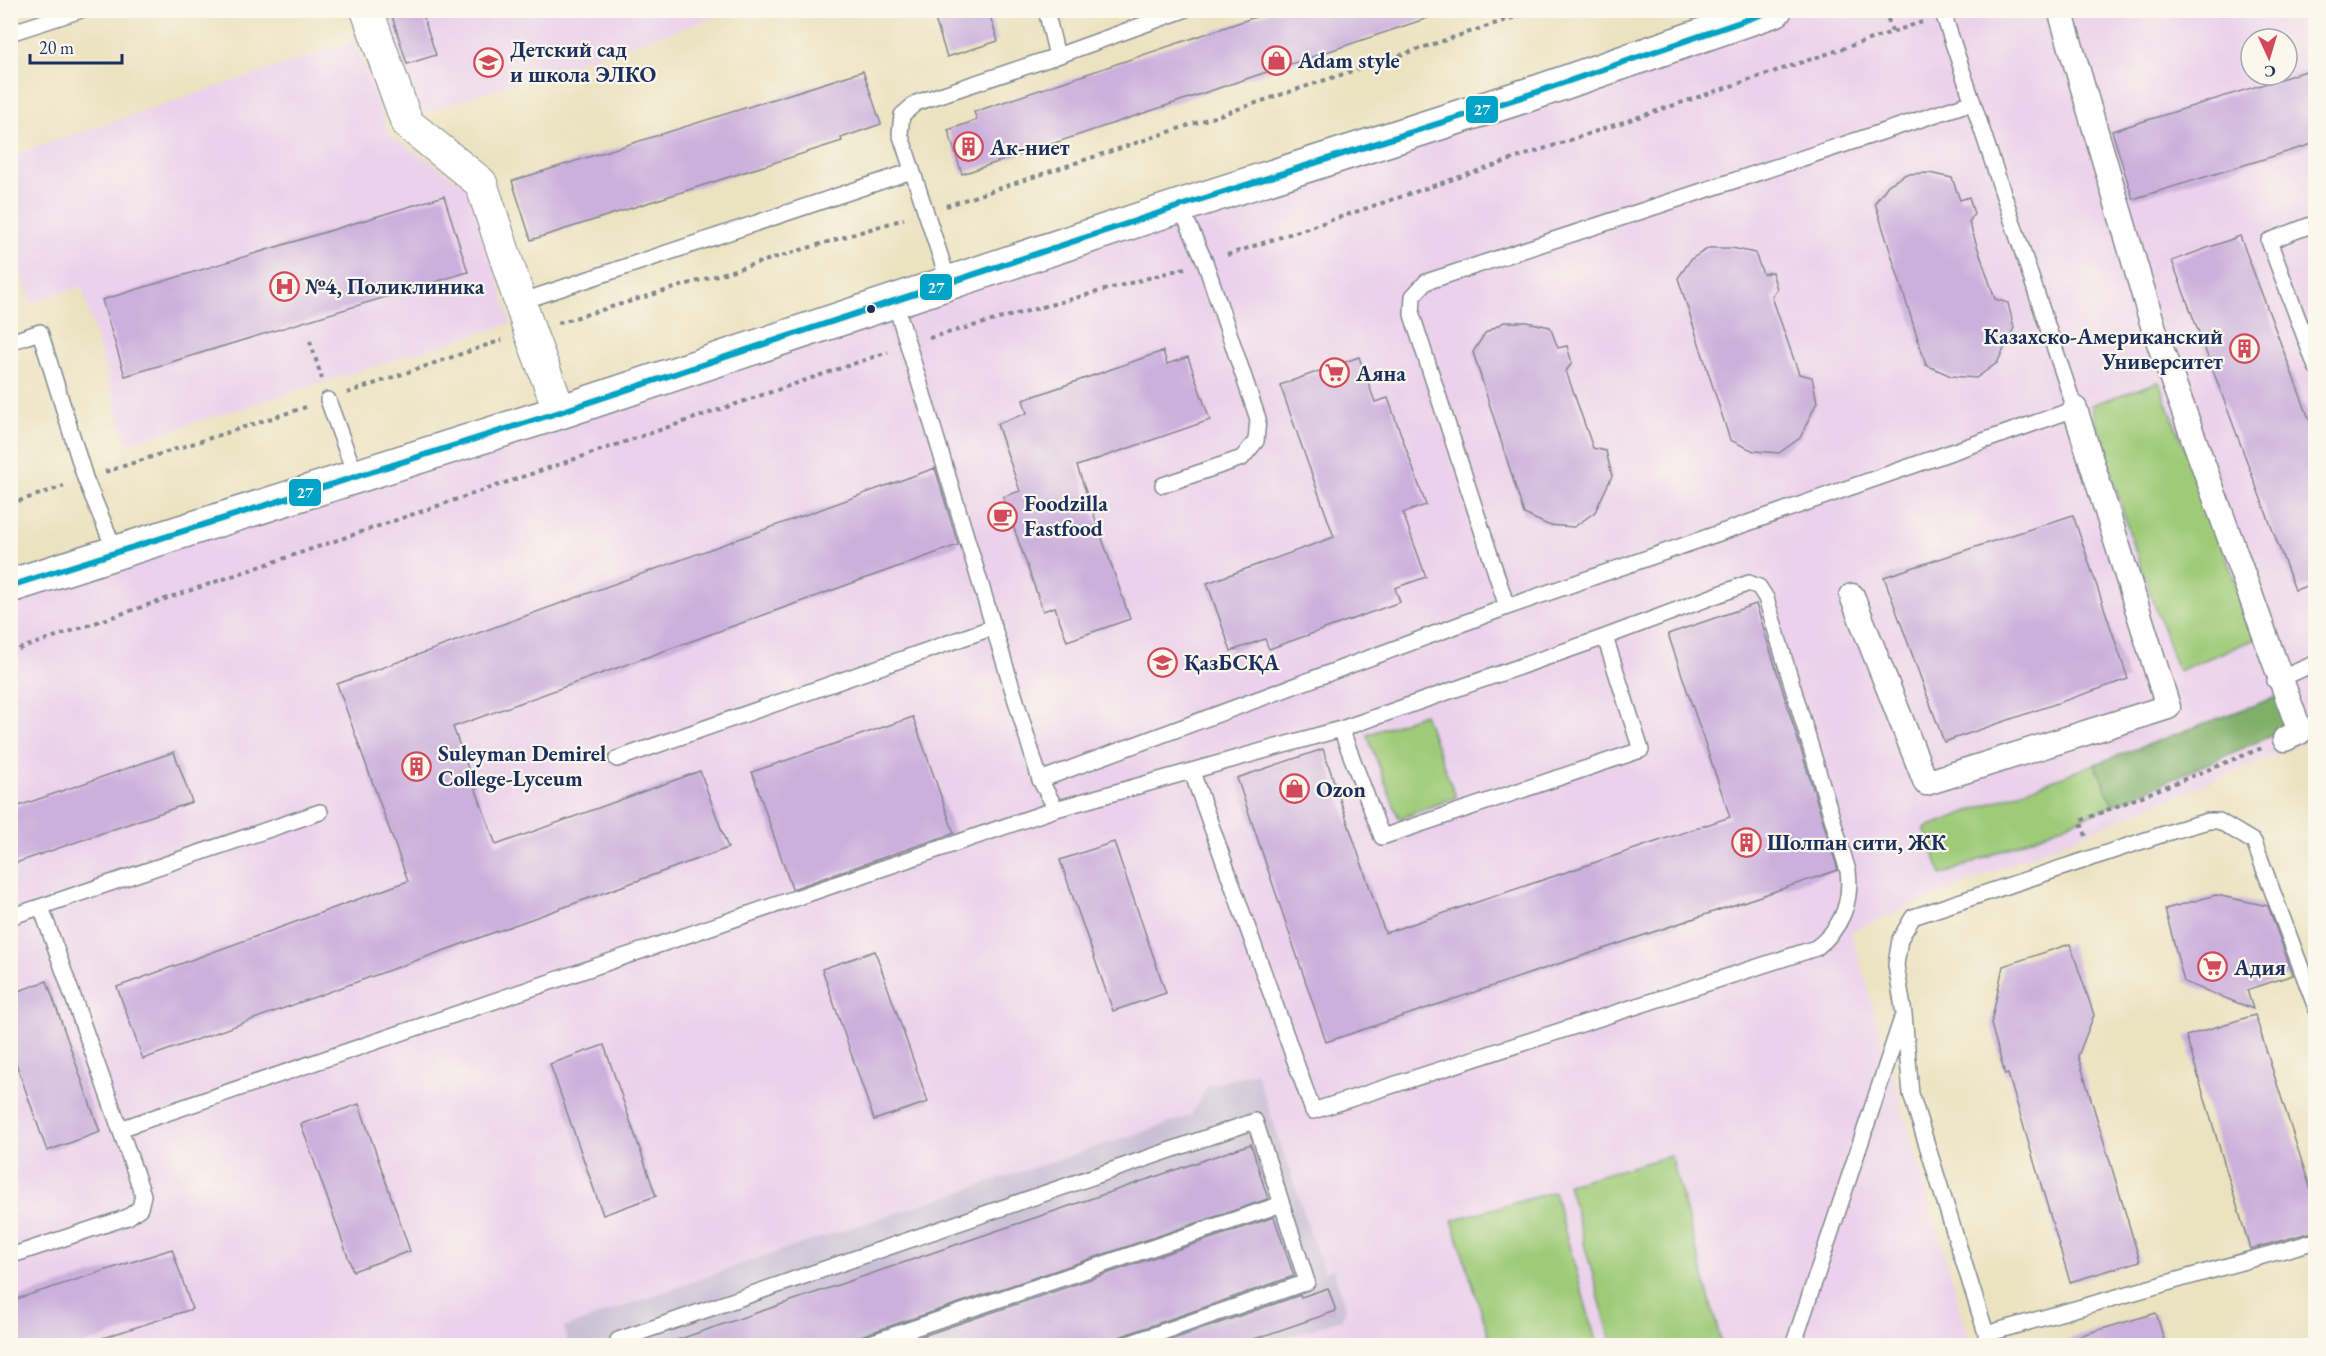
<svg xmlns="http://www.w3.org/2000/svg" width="2326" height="1356" font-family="'EB Garamond',serif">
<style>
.built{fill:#ebd1eb;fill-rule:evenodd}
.industrial{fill:#cbbfd5}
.green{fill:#9fcb78;stroke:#5d7d6b;stroke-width:1.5}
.forest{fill:#7faf68;stroke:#4d6f63;stroke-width:1.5}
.building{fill:#cbafdc}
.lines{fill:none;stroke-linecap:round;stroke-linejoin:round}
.service-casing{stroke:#83888f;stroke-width:18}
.pedestrian-casing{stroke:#83888f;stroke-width:27}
.minor-casing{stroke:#83888f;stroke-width:34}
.tertiary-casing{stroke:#83888f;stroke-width:36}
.path{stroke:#83888f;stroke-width:4;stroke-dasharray:4.5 4.5;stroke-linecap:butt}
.service{stroke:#fff;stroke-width:15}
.pedestrian{stroke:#fff;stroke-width:24}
.minor{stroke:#fff;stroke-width:32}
.tertiary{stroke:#fff;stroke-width:33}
.bus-1-casing{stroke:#fbf7ec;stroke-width:10}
.bus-1{stroke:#01a3c8;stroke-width:6}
.bus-dot{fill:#1b2f5e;stroke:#fbf7ec;stroke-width:2}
.labels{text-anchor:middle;stroke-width:4.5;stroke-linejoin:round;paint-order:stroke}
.poi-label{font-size:22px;font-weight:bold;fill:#1b2f5e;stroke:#fbf7ec;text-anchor:start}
.line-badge{stroke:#fbf7ec;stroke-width:2}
.badge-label{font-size:16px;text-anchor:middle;font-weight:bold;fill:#fff}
</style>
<rect width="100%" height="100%" fill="#fbf7ec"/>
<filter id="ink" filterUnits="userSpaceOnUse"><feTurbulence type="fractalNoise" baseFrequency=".0167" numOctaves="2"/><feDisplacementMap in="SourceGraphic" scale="12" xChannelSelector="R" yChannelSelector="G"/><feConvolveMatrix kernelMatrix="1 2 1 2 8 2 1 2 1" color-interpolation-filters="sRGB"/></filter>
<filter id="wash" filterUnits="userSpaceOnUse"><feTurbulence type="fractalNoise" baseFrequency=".008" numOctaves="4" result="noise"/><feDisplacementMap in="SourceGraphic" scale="24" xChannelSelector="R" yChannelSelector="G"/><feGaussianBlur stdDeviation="1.35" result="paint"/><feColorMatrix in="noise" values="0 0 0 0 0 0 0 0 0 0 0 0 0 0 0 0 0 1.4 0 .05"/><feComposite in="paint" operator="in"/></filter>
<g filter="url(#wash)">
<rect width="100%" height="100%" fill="#ebe2c0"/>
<!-- built -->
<path class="built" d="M385 10 733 11 420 114Z
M1775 11H2315V738L1851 931 1971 1345H11L10 586ZM2251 39H2287V75H2251Z
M356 41 389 135 469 187 511 323 127 444 81 286 31 303 11 237 10 156Z"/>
<!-- industrial -->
<path class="industrial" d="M1256 1072 1324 1272 1333 1269 1346 1309 1341 1319 1261 1346H569L564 1328 756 1259 1191 1116 1207 1086Z"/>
<!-- green -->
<path class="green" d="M2159 382 2257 638 2178 671 2132 541 2091 405Z
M1424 714 1456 797 1399 819 1367 735Z
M2095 764 2113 805 1942 875 1924 828Z
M1671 1156 1722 1345H1612L1568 1184Z
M1554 1192 1597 1345H1492L1452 1220Z"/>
<!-- forest -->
<path class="forest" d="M2279 696 2289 728 2113 805 2095 764Z"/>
<g id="blocks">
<!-- building -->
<path class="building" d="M409 10H421L436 55 407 64 392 16Z
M932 10H988L998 41 947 57Z
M1276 10H1436L1437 15 962 174 948 130 977 120 974 112Z
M2316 68V143L2133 199 2112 131Z
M863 71 881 124 841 138 842 141 531 240 512 181Z
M1929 173 1952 178 1960 200 1969 197 1974 214 1969 222 1995 299 2008 303 2014 328 1997 363 1976 378 1951 376 1926 365 1875 203 1888 185 1906 174Z
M444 196 468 272 125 376 102 300Z
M2240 236 2316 437V583L2295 590 2172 261Z
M1709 248H1732L1755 253 1763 274 1772 272 1777 289 1772 297 1799 374 1812 377 1817 402 1800 438 1779 453 1754 451 1730 440 1678 278 1691 259Z
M1504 322H1527L1550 327 1558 348 1567 346 1572 363 1566 371 1593 448 1606 451 1612 476 1595 512 1574 527 1548 525 1524 514 1473 352 1485 333Z
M1163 351 1167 364 1188 357 1210 420 1077 466 1130 619 1067 641 1055 607 1043 611 1003 497 1020 491 997 424 1027 413 1023 400Z
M1359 357 1375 402 1388 398 1426 505 1403 513 1426 577 1395 588 1400 602 1269 649 1265 639 1231 651 1207 583 1334 537 1280 385Z
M935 468 958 545 453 727 496 845 700 771 728 848 143 1059 117 987 408 881 337 684Z
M2073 515 2128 679 1944 742 1884 577Z
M1756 604 1838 870 1326 1042 1237 778 1323 749 1385 933 1730 817 1668 634Z
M913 717 954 833 792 889 752 772Z
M174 752 192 802 10 865V809Z
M1114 842 1166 993 1113 1011 1060 860Z
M2216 895 2268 906 2293 975 2247 990 2253 1009 2184 982 2165 909Z
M2070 944 2094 1015 2078 1056 2140 1261 2070 1282 2008 1074 2005 1075 1991 1024 2003 966Z
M875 951 928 1102 874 1120 822 969Z
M47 981 100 1132 47 1151 10 1046V994Z
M2255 1015 2316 1206V1231L2250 1249 2186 1036Z
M604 1045 656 1196 603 1215 550 1064Z
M359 1104 410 1251 353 1271 301 1124Z
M1251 1144 1268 1199 858 1337 853 1340 851 1346H675L674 1341Z
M1274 1217 1294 1276 1119 1337 1114 1340 1112 1346H893Z
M172 1249 192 1309 78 1346H10V1301Z
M1328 1288 1336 1311 1234 1346H1153L1300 1295 1301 1297Z
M2156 1313 2166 1346H2069L2068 1339Z"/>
</g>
</g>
<g filter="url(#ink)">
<use href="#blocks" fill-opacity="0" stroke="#83888f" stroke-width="1.5"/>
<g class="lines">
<defs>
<path id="service" d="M1046 10 1057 56
M1942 10 2075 409 1507 607 1412 315 1413 296 1426 282 1973 102
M10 33 81 10
M2316 223 2269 241 2316 367
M949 283 900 133 902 115 916 103 1057 56 1184 10
M520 302 912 171
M10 342 40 332 85 478 116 553
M328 400 356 477
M1163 485 1242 458 1256 441 1258 419 1205 262 1180 206
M2275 681 2316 663
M1341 729 1382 837 1641 750 1605 637
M617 759 994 627
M1040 780 1507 607
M1056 809 1341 729 1605 637 1749 583 1759 587 1766 598 1848 871C1852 902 1841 929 1816 948L1313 1111 1192 772
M41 907 120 1129 1056 809 1040 780 895 302
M10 917 320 812
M10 1256 128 1217 140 1208 143 1195 120 1129
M1986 1334 2316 1241
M620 1346 618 1340 1255 1121 1307 1282 1122 1346
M861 1346 1282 1204
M1793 1346 1901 1021
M1990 1346 1911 1094 1904 1014 1896 965 1900 939 1913 917 2176 830 2208 821H2219L2254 842 2316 1008"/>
<path id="pedestrian" d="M2060 10 2154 329 2300 732 2285 739
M1852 596 1926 783 2168 707 2075 409"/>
<path id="minor" d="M367 10 407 123 481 183 530 332 560 412"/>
<path id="tertiary" d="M10 586 560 412 1180 206 1537 92 1775 10"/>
</defs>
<!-- service casing -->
<use href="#service" class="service-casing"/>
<!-- pedestrian casing -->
<use href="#pedestrian" class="pedestrian-casing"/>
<!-- minor casing -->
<use href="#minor" class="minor-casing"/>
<!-- tertiary casing -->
<use href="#tertiary" class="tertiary-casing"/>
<!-- path -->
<path class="path" d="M1885 10 1892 31
M946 206 1536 10
M1227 255 1922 22
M558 323 904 219
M929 338 1185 268
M310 341 322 379
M347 393 502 340
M105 472 306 407
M10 504 64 486
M10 652 888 352
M2086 836 2080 821 2262 748"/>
<!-- service -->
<use href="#service" class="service"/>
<!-- pedestrian -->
<use href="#pedestrian" class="pedestrian"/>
<!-- minor -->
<use href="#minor" class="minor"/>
<!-- tertiary -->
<use href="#tertiary" class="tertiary"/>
<defs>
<path id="bus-1" d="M10 586 560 412 1180 206 1537 92 1775 10"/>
</defs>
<!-- bus-1 casing -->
<use href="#bus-1" class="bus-1-casing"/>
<!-- bus-1 -->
<use href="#bus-1" class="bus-1"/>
</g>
</g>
<!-- icons -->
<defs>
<symbol id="shop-ring" viewBox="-11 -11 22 22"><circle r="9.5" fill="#fbf7ec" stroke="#d1495b" stroke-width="1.5"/><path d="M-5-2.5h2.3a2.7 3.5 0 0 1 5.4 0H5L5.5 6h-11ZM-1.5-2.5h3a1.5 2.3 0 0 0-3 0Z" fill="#d1495b"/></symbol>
<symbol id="school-ring" viewBox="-11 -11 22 22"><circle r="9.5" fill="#fbf7ec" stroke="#d1495b" stroke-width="1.5"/><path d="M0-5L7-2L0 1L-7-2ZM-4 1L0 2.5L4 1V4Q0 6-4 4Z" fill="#d1495b"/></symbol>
<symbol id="building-ring" viewBox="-11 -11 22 22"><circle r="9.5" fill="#fbf7ec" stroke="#d1495b" stroke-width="1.5"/><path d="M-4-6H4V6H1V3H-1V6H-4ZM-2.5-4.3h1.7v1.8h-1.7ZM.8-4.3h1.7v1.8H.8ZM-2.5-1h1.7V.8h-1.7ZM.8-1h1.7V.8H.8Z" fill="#d1495b"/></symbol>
<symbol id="hospital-ring" viewBox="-11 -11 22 22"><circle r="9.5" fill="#fbf7ec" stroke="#d1495b" stroke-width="1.5"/><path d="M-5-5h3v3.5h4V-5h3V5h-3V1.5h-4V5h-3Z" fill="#d1495b"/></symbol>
<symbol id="supermarket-ring" viewBox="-11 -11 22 22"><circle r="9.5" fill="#fbf7ec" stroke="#d1495b" stroke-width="1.5"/><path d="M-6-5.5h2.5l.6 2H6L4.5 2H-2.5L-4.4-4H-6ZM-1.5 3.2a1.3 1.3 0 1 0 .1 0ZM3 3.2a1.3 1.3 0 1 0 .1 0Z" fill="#d1495b"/></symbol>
<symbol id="cafe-ring" viewBox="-11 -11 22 22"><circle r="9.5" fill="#fbf7ec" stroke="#d1495b" stroke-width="1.5"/><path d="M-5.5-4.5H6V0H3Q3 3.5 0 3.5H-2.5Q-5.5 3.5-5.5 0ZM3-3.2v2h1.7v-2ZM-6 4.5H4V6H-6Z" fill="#d1495b"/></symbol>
<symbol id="university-ring" viewBox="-11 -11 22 22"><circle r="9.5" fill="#fbf7ec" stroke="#d1495b" stroke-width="1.5"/><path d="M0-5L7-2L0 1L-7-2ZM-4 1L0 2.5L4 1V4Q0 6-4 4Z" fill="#d1495b"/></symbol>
</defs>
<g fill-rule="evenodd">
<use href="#shop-ring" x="1260" y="44" width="33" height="33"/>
<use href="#school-ring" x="472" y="46" width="33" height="33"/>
<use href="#building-ring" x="952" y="130" width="33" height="33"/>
<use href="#hospital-ring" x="268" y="270" width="33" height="33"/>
<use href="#building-ring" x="2228" y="332" width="33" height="33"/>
<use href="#supermarket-ring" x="1318" y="356" width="33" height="33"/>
<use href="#cafe-ring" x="986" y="500" width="33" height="33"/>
<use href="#university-ring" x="1146" y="646" width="33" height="33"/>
<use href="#building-ring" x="400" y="750" width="33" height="33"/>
<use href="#shop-ring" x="1278" y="772" width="33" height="33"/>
<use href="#building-ring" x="1730" y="826" width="33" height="33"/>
<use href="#supermarket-ring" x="2196" y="950" width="33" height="33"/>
</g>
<!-- markers -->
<circle class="bus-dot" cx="871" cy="309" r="5"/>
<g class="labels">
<!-- poi labels -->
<g class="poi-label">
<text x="510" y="57">Детский сад<tspan x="510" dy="25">и школа ЭЛКО</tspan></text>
<text x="1298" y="68">Adam style</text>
<text x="990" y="155">Ак-ниет</text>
<text x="305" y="294">№4, Поликлиника</text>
<text x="2223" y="344" text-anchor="end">Казахско-Американский<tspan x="2223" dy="25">Университет</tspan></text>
<text x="1356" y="381">Аяна</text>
<text x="1024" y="511">Foodzilla<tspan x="1024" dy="25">Fastfood</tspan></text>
<text x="1184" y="670">ҚазБСҚА</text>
<text x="438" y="761">Suleyman Demirel<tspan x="438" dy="25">College-Lyceum</tspan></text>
<text x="1316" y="797">Ozon</text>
<text x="1767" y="850">Шолпан сити, ЖК</text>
<text x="2234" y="975">Адия</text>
</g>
</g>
<g class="line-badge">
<rect x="1465" y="95" width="34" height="29" rx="6" fill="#01a3c8"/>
<rect x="919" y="273" width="34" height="28" rx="6" fill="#01a3c8"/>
<rect x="288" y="478" width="34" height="29" rx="6" fill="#01a3c8"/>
</g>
<g class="badge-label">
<text x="1482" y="115">27</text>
<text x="936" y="293">27</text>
<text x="305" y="498">27</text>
</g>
<!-- margin -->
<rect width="2326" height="1356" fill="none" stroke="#fbf7ec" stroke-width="36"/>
<!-- north arrow -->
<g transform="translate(2269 57) rotate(176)"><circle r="28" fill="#fbf7ec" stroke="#a1a7b3" stroke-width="1.5"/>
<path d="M0-4.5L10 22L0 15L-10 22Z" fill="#d1495b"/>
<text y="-9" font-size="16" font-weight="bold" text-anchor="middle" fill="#1b2f5e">С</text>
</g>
<!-- scale -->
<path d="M30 54v9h92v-9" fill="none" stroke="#1b2f5e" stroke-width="3"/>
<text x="39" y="54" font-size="18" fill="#1b2f5e" stroke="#fbf7ec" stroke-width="4.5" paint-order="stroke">20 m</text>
</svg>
